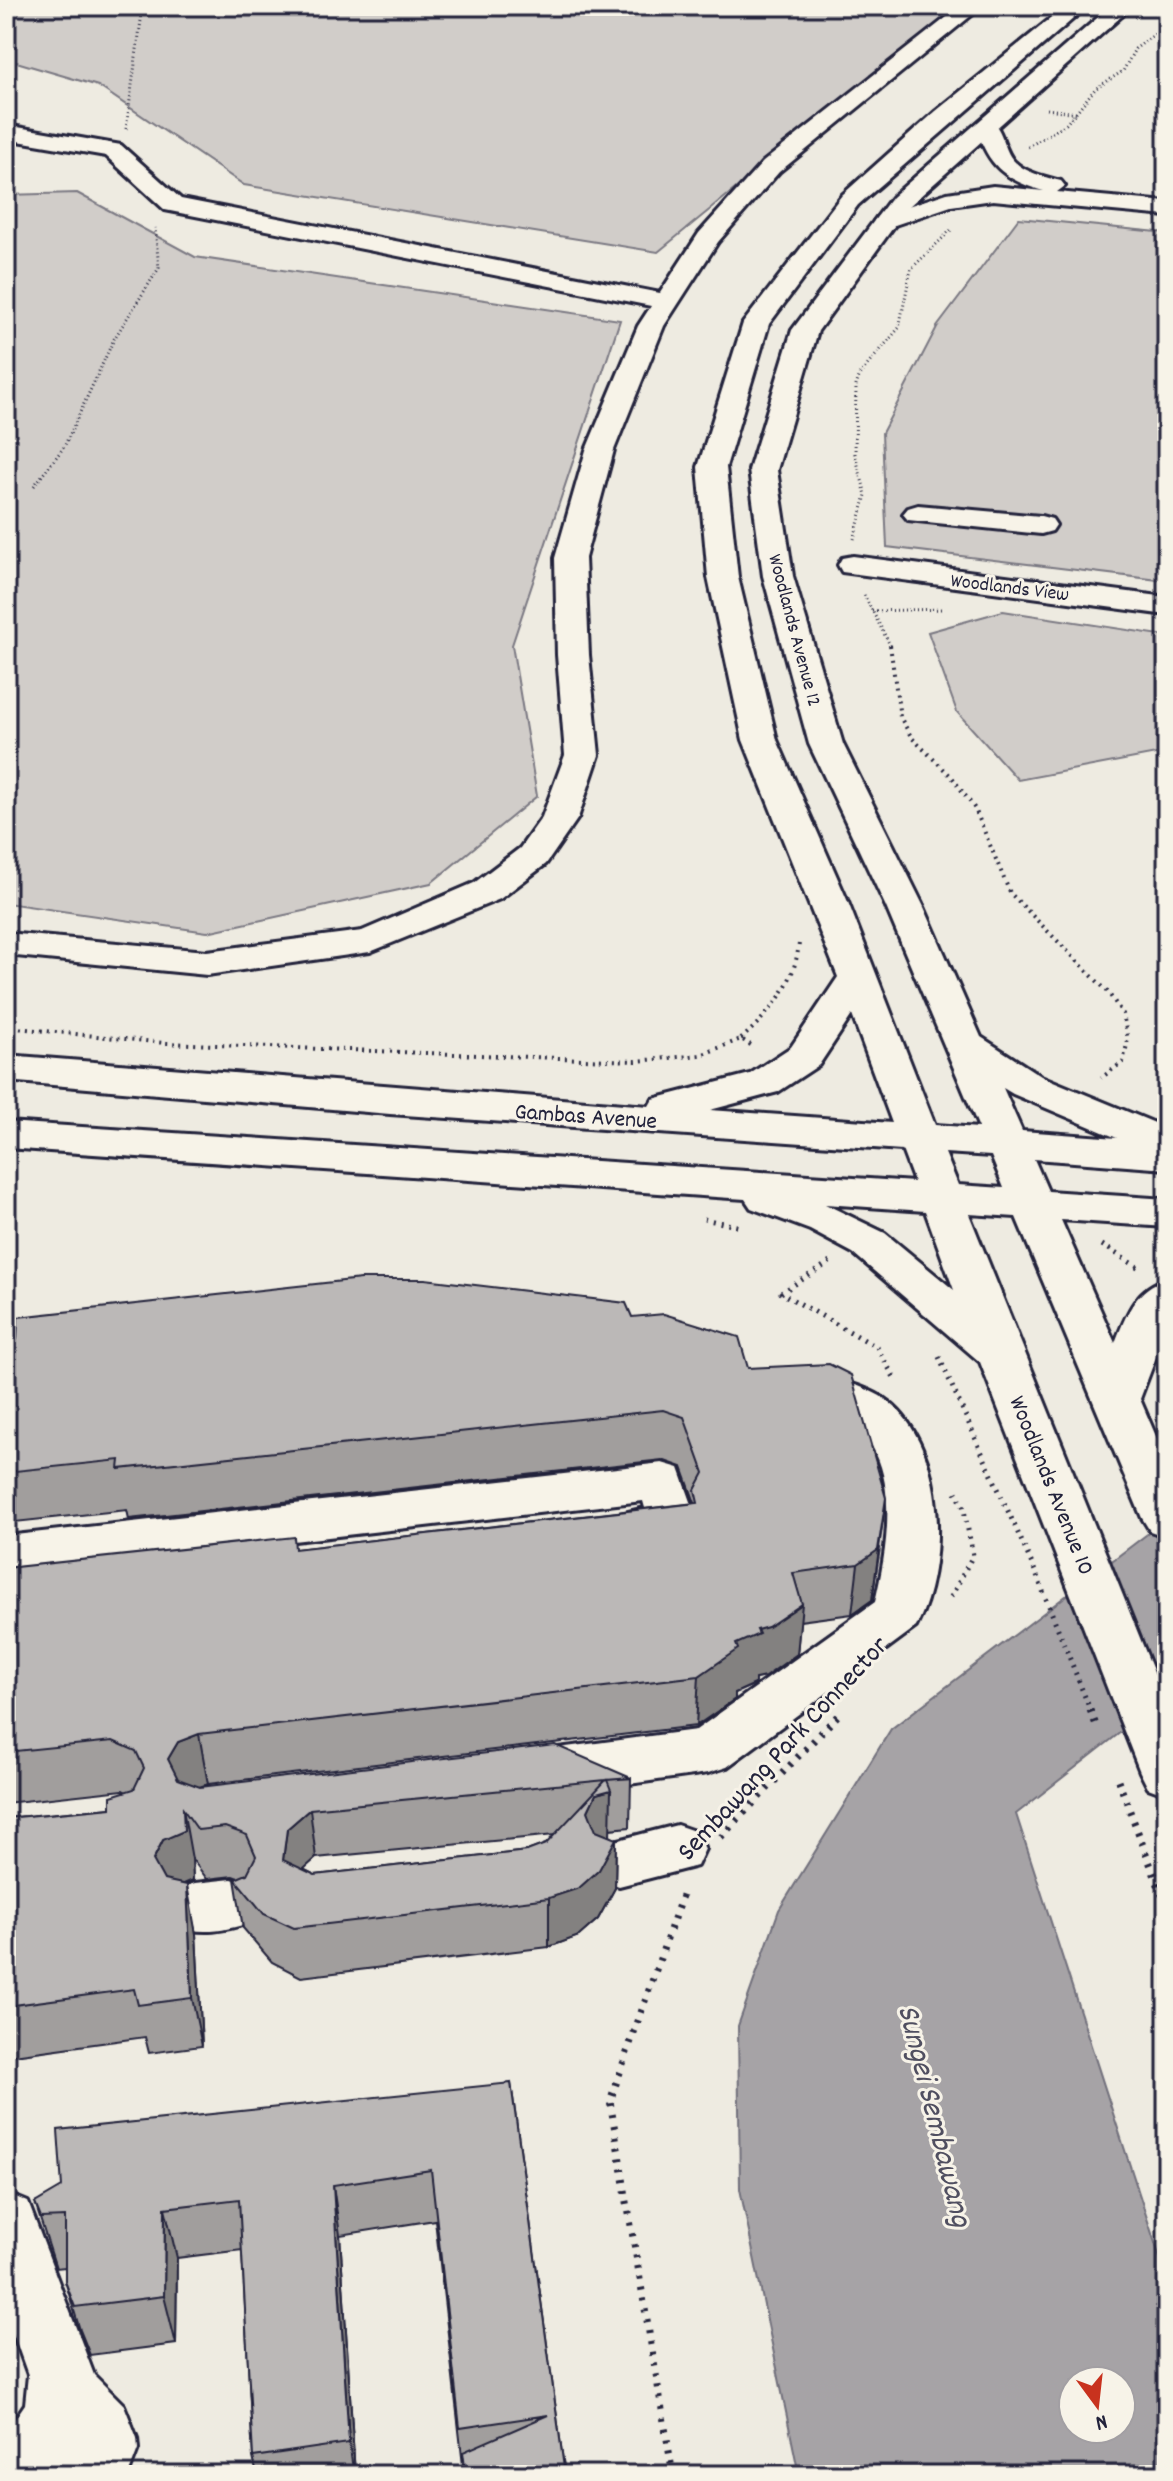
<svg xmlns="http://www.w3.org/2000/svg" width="1173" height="2481" font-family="Dekko,sans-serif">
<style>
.green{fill:#d1cdc9;stroke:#7a7882;stroke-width:2}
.water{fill:#a6a3a6;stroke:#716f7b;stroke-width:2;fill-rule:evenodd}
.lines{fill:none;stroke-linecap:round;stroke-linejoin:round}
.minor-casing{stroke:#22223b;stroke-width:6}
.major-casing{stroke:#22223b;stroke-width:6}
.path-far3{stroke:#22223b;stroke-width:3;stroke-dasharray:1 3;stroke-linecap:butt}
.path-far2{stroke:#22223b;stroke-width:4;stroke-dasharray:2 5;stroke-linecap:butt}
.path-far1{stroke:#22223b;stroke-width:5;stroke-dasharray:2 6;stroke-linecap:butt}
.path{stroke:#22223b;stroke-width:7;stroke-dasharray:3 8;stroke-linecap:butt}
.minor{fill:#f7f3e8;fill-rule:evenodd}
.major{fill:#f7f3e8;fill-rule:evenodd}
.wall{fill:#a19e9d;stroke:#22223b;stroke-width:2;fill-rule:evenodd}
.shaded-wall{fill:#838180;stroke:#22223b;stroke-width:2}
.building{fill:#bbb8b7;stroke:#22223b;stroke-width:2;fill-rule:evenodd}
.labels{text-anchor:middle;stroke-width:6;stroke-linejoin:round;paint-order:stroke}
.far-street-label{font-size:20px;fill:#22223b;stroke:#f7f3e8}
.street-label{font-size:24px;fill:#22223b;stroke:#f7f3e8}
.near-street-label{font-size:28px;fill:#22223b;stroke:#f7f3e8}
.near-water-label{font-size:32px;font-style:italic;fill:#504f60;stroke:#f7f3e8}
</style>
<rect width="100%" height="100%" fill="#eeebe1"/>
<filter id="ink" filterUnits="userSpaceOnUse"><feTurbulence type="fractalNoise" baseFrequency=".0125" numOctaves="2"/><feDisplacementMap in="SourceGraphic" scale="16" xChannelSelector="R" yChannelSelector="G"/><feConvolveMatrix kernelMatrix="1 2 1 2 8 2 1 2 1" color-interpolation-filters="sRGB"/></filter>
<g filter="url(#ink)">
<!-- green -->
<path class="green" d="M6 6H959L658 252 244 185 98 86 6 59Z
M77 193 195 257 620 320 512 645 537 796 431 883 207 932 6 903V195Z
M1019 218 1167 233V581L887 547 882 433 937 327Z
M1003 611 1167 636V752L1018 780 957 712 928 632Z"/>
<!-- water -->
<path class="water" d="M1167 1519V1696L1016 1814 1167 2280V2475H799L740 2189 738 2026 779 1910 891 1729ZM1073 2381H1121V2429H1073Z"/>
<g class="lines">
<defs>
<path id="minor" d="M961 6H983L779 172 718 242 664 326 614 450 585 558 589 655 599 755 578 818 546 864 500 899 370 952 207 975 6 955V933L207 951 362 931 474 883 520 848 542 817 565 755 557 655 555 558 586 450 638 326 651 306 165 210 106 156 6 139V125L121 145 181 199 660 293 699 233 763 162Z
M987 120C1004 125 1002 149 1014 161 1026 173 1045 177 1061 181L1065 186 1057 192 1167 202V216L993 200 951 206 886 228 878 226 874 221 878 216 947 193 993 186 1044 191C1005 180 988 166 976 127Z
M918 505 1041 516 1052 519 1056 525 1052 531 1041 534 908 520 903 514 908 508Z
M853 556 1167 597V615L842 572 838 565 842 558Z
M803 1370C831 1379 866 1384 889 1402 947 1448 948 1567 916 1627L727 1767 708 1773 543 1796 524 1789 516 1773 524 1757 543 1750 696 1730 875 1602C889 1542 906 1443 833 1413 813 1405 791 1406 780 1387L786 1375Z
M662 1463 679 1468 699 1524 692 1537C667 1545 641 1549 616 1541L609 1528 616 1515 645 1508 643 1501 6 1574V1536Z
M677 1825 697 1832 705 1849 697 1866 619 1886 599 1879 591 1862 599 1845Z
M232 1879 252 1886 261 1904 252 1922C225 1931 202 1935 175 1926L166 1908 175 1890 195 1883Z
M6 2193 28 2202 94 2375 124 2405 137 2438 138 2449 128 2475H6V2432L25 2404 28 2375 6 2313Z"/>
<path id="major" d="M1066 6H1088L858 205 769 324 726 467 738 577 777 740 848 902 935 1125 979 1128 886 907 809 744 763 576 749 470 792 330 892 197 1111 6H1133L908 207 818 331 777 470 793 576 843 744 924 907 981 1037 1041 1076 1167 1128V1169L1034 1159 1048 1191 1167 1199V1227L1061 1220 1115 1343C1126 1315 1136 1287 1167 1279V1328L1140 1399 1167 1462V1537L1150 1531 1142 1518 1016 1217 969 1214 1167 1705V1795L1148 1788 1140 1772 980 1362 853 1253 810 1230 751 1208 745 1199 6 1148V1122L914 1182 902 1150 390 1114 6 1081V1055L649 1106 653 1099 750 1074 791 1047 838 977 743 740 708 577 698 467 743 323 842 195 936 111ZM852 1015 892 1123 710 1110 778 1092 819 1065ZM1003 1088 1013 1094 1117 1138 1022 1131ZM945 1153 991 1156 1004 1188 958 1185ZM825 1204 925 1211 954 1290 885 1233Z"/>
</defs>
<!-- minor casing -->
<use href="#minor" class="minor-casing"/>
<!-- major casing -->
<use href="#major" class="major-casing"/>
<!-- path-far3 -->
<path class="path-far3" d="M1047 109 1077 113
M126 129 143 6
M1028 147 1066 124 1095 89 1123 71 1135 49 1167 25
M34 486 64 447 114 339 159 268 155 228
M854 539 866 495 855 454 856 386 860 374 899 328 911 269 951 230
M864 595 891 647
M872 611 943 609"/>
<!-- path-far2 -->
<path class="path-far2" d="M890 645 900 717 912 738 952 777 975 809 1010 893 1107 991 1123 1014 1128 1040 1123 1062 1101 1078
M6 1027 165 1043 636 1061 701 1055 741 1039 754 1047
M741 1039C771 1012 795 984 799 943"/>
<!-- path-far1 -->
<path class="path-far1" d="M704 1219 741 1227
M1102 1245 1141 1269
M830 1262 781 1293 877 1347 896 1381
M939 1357 1035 1571 1091 1712
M951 1597 973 1555 963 1505 956 1492"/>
<!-- path -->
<path class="path" d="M1090 1710 1098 1730
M1118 1780 1167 1908
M721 1837 842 1711
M673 2475 610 2101 684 1890"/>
<!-- minor -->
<use href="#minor" class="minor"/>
<!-- major -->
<use href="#major" class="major"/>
</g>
<!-- wall -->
<path class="wall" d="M1167 894V921L1162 920Z
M632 1317 748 1368 880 1548 872 1600 852 1614 800 1621 797 1654 765 1677 755 1679V1684L735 1693V1699L696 1726 208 1784 201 1786 631 1778 630 1827 610 1829V1836L616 1839 615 1888 598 1919 579 1936 549 1947 301 1977 272 1962 243 1928 235 1879 238 1878 233 1876 207 1879 192 1859 193 1880 184 1884 196 1934 202 2046 149 2053 145 2037 6 2056V1818L111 1808 126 1792 123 1790 6 1803V1568L296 1549 695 1503 682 1467 662 1460 129 1519 127 1510 6 1523V1341ZM555 1835 546 1844 527 1851 315 1875 303 1869 316 1858Z
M511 2083 565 2475 464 2474 435 2220 340 2235 355 2475H257L253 2457 242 2250 177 2258 176 2344 90 2355 80 2330 65 2281V2267L56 2268 35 2203Z"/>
<!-- shaded-wall -->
<path class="shaded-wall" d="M6 1262 11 1285 6 1292Z
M886 1498 872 1600 852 1614 858 1564Z
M802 1604 797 1654 765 1677 755 1679V1684L735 1693V1699L696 1726 699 1676 736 1644 757 1630Z
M199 1734 208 1784 187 1791 177 1809 168 1759 178 1742Z
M611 1790 610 1839 596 1844 588 1811 596 1794Z
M183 1809 192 1859 193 1880 172 1889 163 1909 153 1860 163 1840Z
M310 1809 316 1858 294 1878 283 1860 287 1829Z
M616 1839 615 1888 598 1919 579 1936 549 1947V1898Z
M187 1885 196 1934 202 2046 192 1998Z
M333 2185 340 2235 355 2475H354L349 2443Z
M165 2208 177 2258 176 2344 164 2296Z"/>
<!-- building -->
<path class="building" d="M361 1279H425L626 1303 632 1317 664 1314 739 1337 748 1368 829 1364 851 1375 886 1498 878 1550 858 1564 793 1573 802 1604 768 1627 757 1630 759 1634 736 1644 738 1649 699 1676 199 1734 178 1742 168 1759 178 1779 200 1787 555 1745 631 1778 607 1780 611 1790 596 1794 588 1811 596 1831 616 1839 599 1870 579 1888 549 1898 294 1928 264 1914 235 1879 247 1874 256 1856 247 1835 225 1827 198 1830 183 1809 184 1831 163 1840 153 1860 164 1880 187 1885 192 1998 138 2005 134 1989 6 2006V1818L111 1808V1796L134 1789 144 1768 136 1751 113 1741 6 1752V1568L294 1537 295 1549 698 1503 695 1490 704 1473 684 1417 663 1410 119 1469 120 1460 6 1472V1341L17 1339 18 1317ZM606 1780 546 1844 527 1851 315 1875 283 1860 287 1829 310 1809Z
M511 2083 565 2475H466L463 2452 548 2415 460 2428 431 2170 333 2185 349 2443 253 2457 239 2199 165 2208 164 2296 75 2307 65 2281V2217L41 2218 35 2203 62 2187 58 2130Z"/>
</g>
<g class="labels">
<!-- far-street labels -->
<g class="far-street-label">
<text transform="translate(1010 586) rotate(7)" y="7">Woodlands View</text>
<text transform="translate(796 630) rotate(75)" y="7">Woodlands Avenue 12</text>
</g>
<!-- street labels -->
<g class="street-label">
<text transform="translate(586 1115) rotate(4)" y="8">Gambas Avenue</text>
<text transform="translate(1053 1485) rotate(68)" y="8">Woodlands Avenue 10</text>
</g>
<!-- near-street labels -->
<g class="near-street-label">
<text transform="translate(781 1747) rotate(-47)" y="10">Sembawang Park Connector</text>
</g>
<!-- near-water labels -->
<g class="near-water-label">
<text transform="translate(937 2115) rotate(76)" y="11">Sungei Sembawang</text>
</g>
</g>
<!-- margin -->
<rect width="1173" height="2481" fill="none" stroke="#f7f3e8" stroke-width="32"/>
<rect x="16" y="16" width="1141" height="2449" fill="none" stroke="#22223b" stroke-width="3" filter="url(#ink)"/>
<!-- north arrow -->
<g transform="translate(1097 2405) rotate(165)"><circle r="38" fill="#f7f3e8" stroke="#a29fa3" stroke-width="2"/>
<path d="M0-6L14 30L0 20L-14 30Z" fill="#c8321e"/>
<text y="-12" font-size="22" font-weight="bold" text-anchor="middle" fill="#22223b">N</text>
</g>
</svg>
